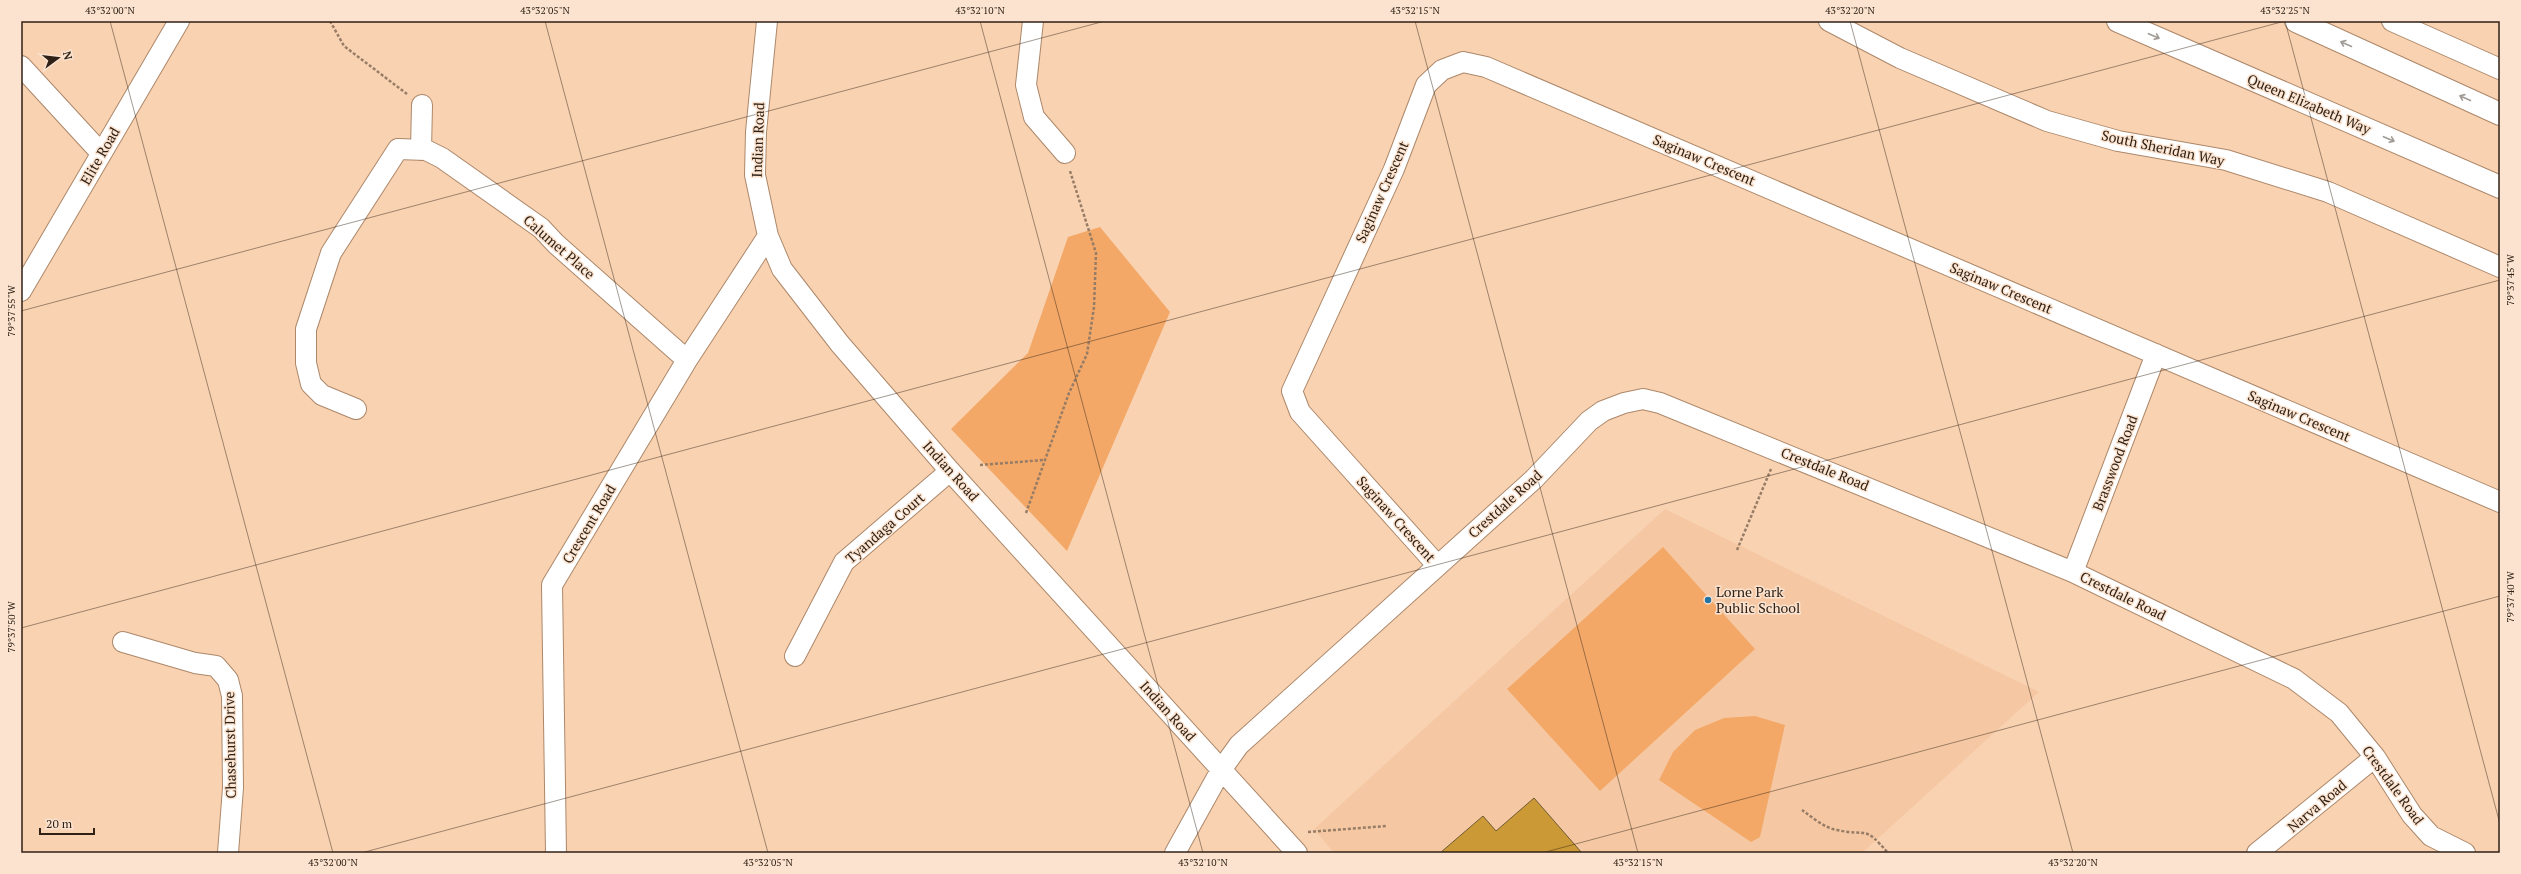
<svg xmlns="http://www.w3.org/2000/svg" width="2521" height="874" font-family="'PT Serif',serif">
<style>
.built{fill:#f5c8a3}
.green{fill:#f3a867}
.building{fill:#cb9935;stroke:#6f5a34}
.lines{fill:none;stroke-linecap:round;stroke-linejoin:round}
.minor-casing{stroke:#ac886a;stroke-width:22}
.highway-casing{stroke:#ac886a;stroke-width:24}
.path{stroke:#977c66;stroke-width:2.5;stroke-dasharray:3 2;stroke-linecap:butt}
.minor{stroke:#fff;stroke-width:20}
.highway{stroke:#fff;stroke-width:22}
.oneway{stroke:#a19b96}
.ticks{fill:none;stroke:#2f2115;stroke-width:1;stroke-opacity:0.45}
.poi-dot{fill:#2373a5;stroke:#fbe3d0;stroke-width:1.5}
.labels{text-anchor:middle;stroke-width:3;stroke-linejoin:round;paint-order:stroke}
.street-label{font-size:14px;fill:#2f2115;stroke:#fbe3d0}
.poi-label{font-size:14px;fill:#2f2115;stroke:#fbe3d0;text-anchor:start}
.neatline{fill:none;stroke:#2f2115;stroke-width:1.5}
.ticks-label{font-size:10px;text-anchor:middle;fill:#2f2115}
</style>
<rect width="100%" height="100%" fill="#f9d2b2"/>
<!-- built -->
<path class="built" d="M1665 509 2039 692 1862 853H1334L1314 829Z"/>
<!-- green -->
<path class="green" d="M1100 227 1170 312 1067 551 951 429 1028 353 1068 237Z
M1663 547 1755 649 1600 791 1507 689Z
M1755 716 1785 725 1760 837 1751 842 1659 780 1673 752 1695 730 1724 718Z"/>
<!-- building -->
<path class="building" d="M1534 798 1582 853H1440L1483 816 1496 831Z"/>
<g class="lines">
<defs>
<path id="minor" d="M767 21 756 132 755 175 768 236 782 269 840 344 950 471 1297 853
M1033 21 1026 85 1034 117 1065 153
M1829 21 1900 58 2047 121 2118 141 2226 160 2328 192 2500 267
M2392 21 2500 69
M21 66 101 153
M421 150 422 105
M21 291 179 21
M356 409 322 395 311 384 306 363V329L331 253 398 149 426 150 442 158 541 228 556 244 687 360
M1437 565 1300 412 1292 391 1394 169 1426 85 1442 70 1463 62 1486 67 2500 502
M2073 572 2156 354
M123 642 195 663 216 666 228 680 232 696 233 788 228 853
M795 656 844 562 950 471
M556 853 552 585 687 360 768 236
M1175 853 1221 770 1239 745 1534 479 1589 421 1603 411 1624 403 1643 399 1660 403 2073 572 2294 679 2339 713 2375 757 2412 815 2431 836 2465 853
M2257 853 2375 757"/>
<path id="highway" d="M2118 21 2500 187
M2296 21 2500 114"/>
</defs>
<!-- minor casing -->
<use href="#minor" class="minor-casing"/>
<!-- highway casing -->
<use href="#highway" class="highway-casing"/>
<!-- path -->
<path class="path" d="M330 21 344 46 407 94
M980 465 1044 460
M1026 513 1069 393 1087 354 1094 307 1096 253 1070 171
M1737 550 1771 469
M1802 810C1812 817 1824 828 1837 830 1869 837 1863 824 1888 853
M1308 832 1387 826"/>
<!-- minor -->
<use href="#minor" class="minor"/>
<!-- highway -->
<use href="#highway" class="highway"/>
</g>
<!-- one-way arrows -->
<defs><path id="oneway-shaft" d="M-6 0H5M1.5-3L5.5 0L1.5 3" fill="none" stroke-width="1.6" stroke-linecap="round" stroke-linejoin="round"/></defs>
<g class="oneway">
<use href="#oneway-shaft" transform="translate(2154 36) rotate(23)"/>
<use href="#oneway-shaft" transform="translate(2346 44) rotate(-156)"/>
<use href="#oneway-shaft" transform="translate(2465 98) rotate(-156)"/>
<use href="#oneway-shaft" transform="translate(2389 139) rotate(23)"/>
</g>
<!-- ticks -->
<path class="ticks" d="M110 21 333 853M545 21 768 853M980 21 1203 853M1415 21 1638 853M1850 21 2073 853M2285 21 2500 824M21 311 1105 21M21 628 2285 21M361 853 2500 280M1542 853 2500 596"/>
<!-- markers -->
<circle class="poi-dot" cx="1708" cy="600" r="4"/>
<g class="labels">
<!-- street labels -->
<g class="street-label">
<text transform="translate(2309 104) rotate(23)" y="5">Queen Elizabeth Way</text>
<text transform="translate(758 140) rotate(-88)" y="5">Indian Road</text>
<text transform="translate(2163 148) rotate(12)" y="5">South Sheridan Way</text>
<text transform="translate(100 156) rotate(-60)" y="5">Elite Road</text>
<text transform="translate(1704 160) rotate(23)" y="5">Saginaw Crescent</text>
<text transform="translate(1382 192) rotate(-66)" y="5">Saginaw Crescent</text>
<text transform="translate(559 247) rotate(41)" y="5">Calumet Place</text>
<text transform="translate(2001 288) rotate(23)" y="5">Saginaw Crescent</text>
<text transform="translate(2299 416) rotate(23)" y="5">Saginaw Crescent</text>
<text transform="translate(2115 463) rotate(-69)" y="5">Brasswood Road</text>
<text transform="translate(1825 469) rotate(22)" y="5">Crestdale Road</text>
<text transform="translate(951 471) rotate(48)" y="5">Indian Road</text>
<text transform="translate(1505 504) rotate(-42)" y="5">Crestdale Road</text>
<text transform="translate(1396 519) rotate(48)" y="5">Saginaw Crescent</text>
<text transform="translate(589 524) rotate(-59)" y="5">Crescent Road</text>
<text transform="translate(885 528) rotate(-41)" y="5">Tyandaga Court</text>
<text transform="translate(2123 596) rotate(26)" y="5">Crestdale Road</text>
<text transform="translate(1168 711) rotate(48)" y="5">Indian Road</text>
<text transform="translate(230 745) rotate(-91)" y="5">Chasehurst Drive</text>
<text transform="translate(2393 785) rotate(54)" y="5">Crestdale Road</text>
<text transform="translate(2317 806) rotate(-40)" y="5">Narva Road</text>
</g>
<!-- poi labels -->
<g class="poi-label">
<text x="1716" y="597">Lorne Park<tspan x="1716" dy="16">Public School</tspan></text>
</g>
</g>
<!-- border -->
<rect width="2521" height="874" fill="none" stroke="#fbe3d0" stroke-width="44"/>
<!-- north arrow -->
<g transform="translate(58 58) rotate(75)" stroke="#fbe3d0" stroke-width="3" paint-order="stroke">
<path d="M0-3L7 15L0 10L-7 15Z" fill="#2f2115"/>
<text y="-6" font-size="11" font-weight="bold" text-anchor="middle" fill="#2f2115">N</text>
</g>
<!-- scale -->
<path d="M40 828v6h54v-6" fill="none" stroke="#2f2115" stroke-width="2"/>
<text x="46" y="828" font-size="12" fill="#2f2115" stroke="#fbe3d0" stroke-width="3" paint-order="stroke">20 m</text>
<rect x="22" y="22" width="2477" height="830" class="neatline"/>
<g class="ticks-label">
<text x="110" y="14">43°32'00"N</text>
<text x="545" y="14">43°32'05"N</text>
<text x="980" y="14">43°32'10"N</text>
<text x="1415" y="14">43°32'15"N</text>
<text x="1850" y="14">43°32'20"N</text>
<text x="2285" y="14">43°32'25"N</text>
<text transform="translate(2510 280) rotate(-90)" y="4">79°37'45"W</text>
<text transform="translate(11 311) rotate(-90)" y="4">79°37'55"W</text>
<text transform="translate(2510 597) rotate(-90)" y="4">79°37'40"W</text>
<text transform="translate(11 627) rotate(-90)" y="4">79°37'50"W</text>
<text x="333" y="866">43°32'00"N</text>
<text x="768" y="866">43°32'05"N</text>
<text x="1203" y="866">43°32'10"N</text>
<text x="1638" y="866">43°32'15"N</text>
<text x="2073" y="866">43°32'20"N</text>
</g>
</svg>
